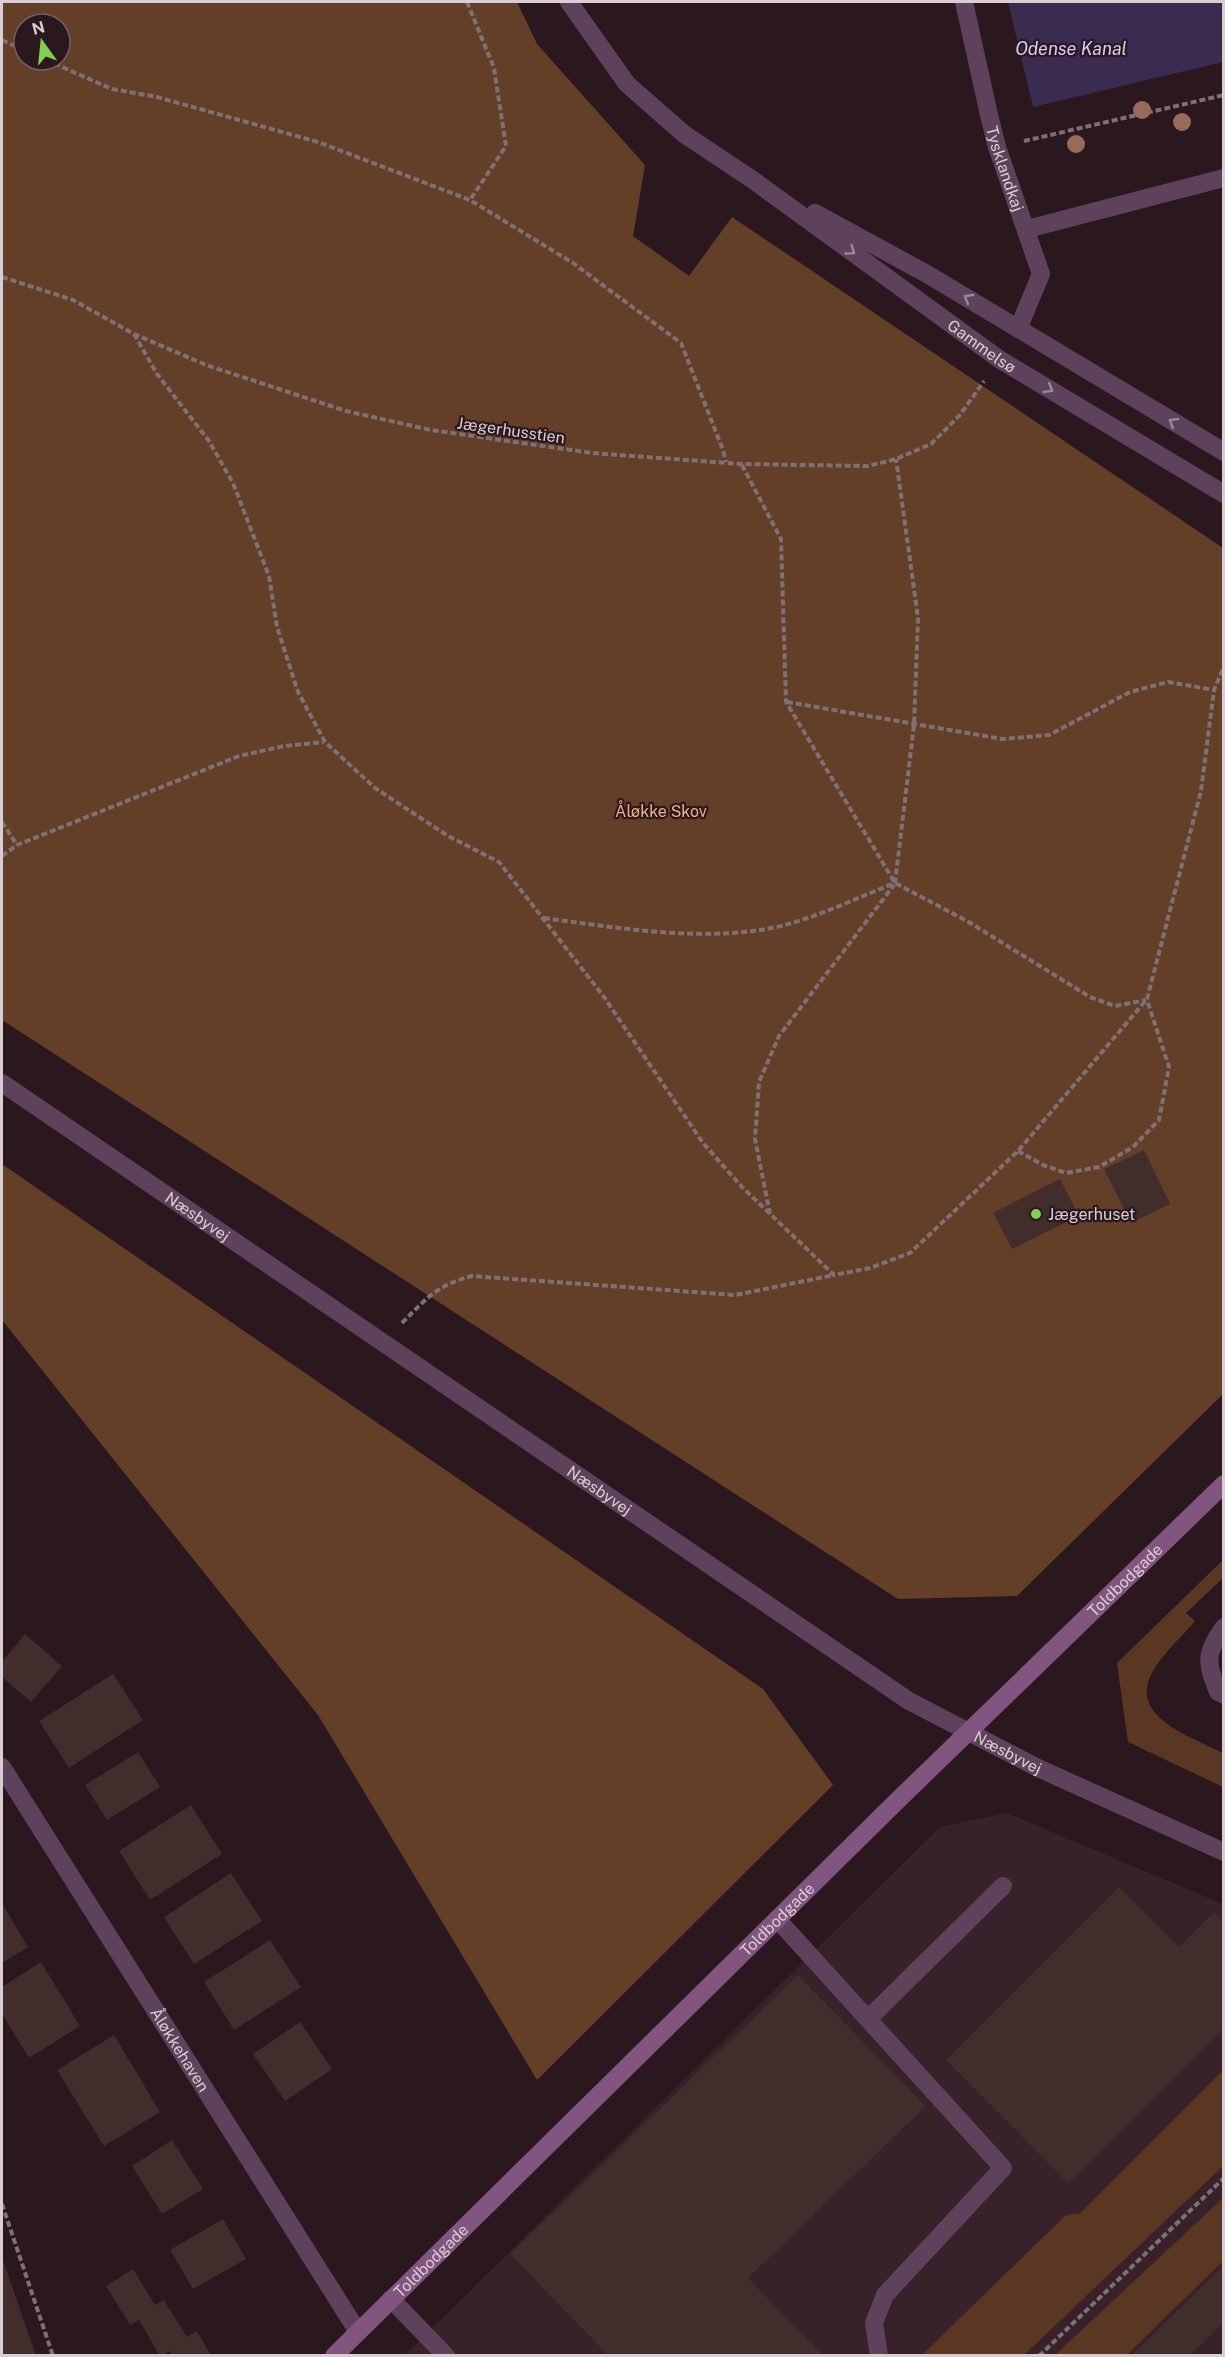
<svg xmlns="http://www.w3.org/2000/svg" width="1225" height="2357" font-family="'Public Sans',sans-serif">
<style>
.built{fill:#382129}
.green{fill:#5a3722}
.forest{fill:#643f28;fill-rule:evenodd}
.water{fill:#3a2c50}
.building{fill:#412d2c}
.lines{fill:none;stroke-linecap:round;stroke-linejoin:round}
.path{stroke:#7f7075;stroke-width:4;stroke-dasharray:6 3;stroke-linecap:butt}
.service{stroke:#5e425c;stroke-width:18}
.minor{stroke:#5e425c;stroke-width:18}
.tertiary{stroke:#5e425c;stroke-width:18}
.secondary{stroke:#81557f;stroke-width:18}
.tree{fill:#976b58}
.oneway{stroke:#9c8897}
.poi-dot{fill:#80d051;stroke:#2a181e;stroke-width:2}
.labels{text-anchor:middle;stroke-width:4.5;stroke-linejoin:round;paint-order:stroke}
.street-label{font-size:16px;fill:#dbced2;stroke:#2a181e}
.park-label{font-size:16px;fill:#f0af88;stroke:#2a181e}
.poi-label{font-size:16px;fill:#dbced2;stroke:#2a181e;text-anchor:start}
.water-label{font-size:18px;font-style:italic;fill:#dccaff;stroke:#2a181e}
</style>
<rect width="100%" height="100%" fill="#2a181e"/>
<!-- built -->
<path class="built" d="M1007 1813 1223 1904V2355L404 2356 940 1827Z"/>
<!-- green -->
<path class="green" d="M1223 1560V1578L1186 1613 1195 1621C1182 1637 1163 1653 1153 1671 1126 1717 1193 1737 1223 1753V1787L1128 1742 1117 1663Z
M1223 2070V2166L1024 2355H922L1066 2215 1079 2214Z
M1223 2198V2261L1127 2355H1055Z"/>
<!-- forest -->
<path class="forest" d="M2 2H517L537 44 645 165 633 236 689 276 732 217 1223 548V1394L1017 1596 898 1599 2 1020ZM24 24H60V60H24Z
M2 1164 763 1689 833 1785 537 2080 318 1715 2 1320Z"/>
<!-- water -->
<path class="water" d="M1008 2H1223V62L1033 107Z"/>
<!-- building -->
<path class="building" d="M1144 1150 1170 1204 1131 1223 1104 1169Z
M1060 1179 1079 1216 1012 1249 993 1213Z
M25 1634 62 1666 31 1702 2 1677V1662Z
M113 1674 143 1720 69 1768 39 1721Z
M138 1752 160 1787 107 1820 85 1785Z
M191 1805 222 1854 150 1900 119 1851Z
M231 1873 262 1921 194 1964 164 1917Z
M1119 1887 1179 1947 1214 1912 1224 1922V2028L1068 2183 946 2060Z
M2 1903 28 1947 2 1963Z
M270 1940 301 1987 234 2030 204 1982Z
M41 1962 80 2026 29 2058 2 2014V1987Z
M798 1975 926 2106 748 2278 824 2356H609L510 2254Z
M300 2022 332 2069 285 2101 253 2054Z
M114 2035 160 2112 104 2146 57 2070Z
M172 2140 203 2189 162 2214 132 2166Z
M223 2219 246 2259 193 2289 170 2250Z
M2 2257 36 2356H2Z
M1224 2265V2322L1189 2356H1131Z
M133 2269 155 2305 164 2300 187 2337 197 2331 211 2356H172L170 2351 160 2356 139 2320 130 2325 106 2286Z"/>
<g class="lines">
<!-- path -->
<path class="path" d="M467 2 494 68 506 146 470 200
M2 40 24 50
M46 60 112 89 157 97 318 142 470 200 573 263 681 343 723 450 726 462
M1024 141 1224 95
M2 277 73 300 134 334 206 365 346 411 431 430 592 453 741 464 868 466 896 459 931 444 960 415 984 381
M134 334 157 374 209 441 233 483 269 576 277 627 298 692 325 742 375 788 448 836 499 862 604 997 703 1143 742 1187 834 1275 870 1268 910 1253 1018 1151 1147 999 1201 791 1214 690 1224 666
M742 465 781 539 786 702 895 883 967 921 1090 997 1115 1006 1146 1000
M787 702 1002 739 1049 735 1130 692 1168 682 1214 690
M2 822 17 845
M2 856 17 845 239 756 284 746 324 742
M544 918C619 928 710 944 785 925 822 915 859 897 895 883L914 725 918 618 896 459
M1018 1151 1043 1165 1066 1173 1099 1167 1133 1147 1159 1120 1169 1067 1147 1000
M770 1214 755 1139 759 1082 779 1036 894 885
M402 1323C427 1298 437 1285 472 1276L735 1295 834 1275
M2 2204 53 2356
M1039 2356 1224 2178"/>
<!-- service -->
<path class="service" d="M964 2 989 115
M1027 229 1224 178
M1224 1627C1205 1654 1206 1662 1218 1692L1224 1695
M777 1919 1003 2168 885 2295 874 2323 879 2356
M868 2019 1003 1886
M391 2299 446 2356"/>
<!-- minor -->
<g class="minor">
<path id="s1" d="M989 115 997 147 1041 274 1018 329"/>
<path id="s2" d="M2 1767 358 2332"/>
</g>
<!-- tertiary -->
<g class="tertiary">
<path id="s3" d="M569 2 627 84 684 134 753 180 999 359 1224 494"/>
<path d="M815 213 927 274 1224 452"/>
<path id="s4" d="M2 1083 909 1701 1038 1768 1224 1852"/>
</g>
<!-- secondary -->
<path class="secondary" id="s5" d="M334 2356 899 1799 1224 1484"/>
</g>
<!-- trees -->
<g class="tree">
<circle cx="1142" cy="110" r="9"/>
<circle cx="1182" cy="122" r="9"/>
<circle cx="1076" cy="144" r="9"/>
</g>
<!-- one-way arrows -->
<defs><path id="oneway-chevron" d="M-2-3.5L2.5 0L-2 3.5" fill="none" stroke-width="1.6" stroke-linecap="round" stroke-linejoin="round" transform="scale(1.5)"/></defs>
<g class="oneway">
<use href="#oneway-chevron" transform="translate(851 251) rotate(36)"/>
<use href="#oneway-chevron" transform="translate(968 298) rotate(-149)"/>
<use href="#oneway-chevron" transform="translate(1049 389) rotate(31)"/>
<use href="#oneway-chevron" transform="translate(1173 422) rotate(-149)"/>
</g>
<!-- markers -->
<circle class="poi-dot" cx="1036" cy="1214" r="6"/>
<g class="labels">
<!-- street labels -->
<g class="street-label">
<text dy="6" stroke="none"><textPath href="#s1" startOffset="56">Tysklandkaj</textPath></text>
<text dy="6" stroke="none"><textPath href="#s3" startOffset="542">Gammelsø</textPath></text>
<text transform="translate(511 430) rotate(8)" y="6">Jægerhusstien</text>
<text dy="6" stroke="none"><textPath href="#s4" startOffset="237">Næsbyvej</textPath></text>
<text dy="6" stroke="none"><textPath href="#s4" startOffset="723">Næsbyvej</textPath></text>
<text dy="6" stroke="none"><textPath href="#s5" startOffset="1108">Toldbodgade</textPath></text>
<text dy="6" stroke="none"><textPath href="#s4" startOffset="1209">Næsbyvej</textPath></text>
<text dy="6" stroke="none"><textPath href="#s5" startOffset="622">Toldbodgade</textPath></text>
<text dy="6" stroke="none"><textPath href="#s2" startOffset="334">Åløkkehaven</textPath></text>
<text dy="6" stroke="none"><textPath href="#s5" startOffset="136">Toldbodgade</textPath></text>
</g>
<!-- park labels -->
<g class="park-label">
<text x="661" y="817">Åløkke Skov</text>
</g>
<!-- poi labels -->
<g class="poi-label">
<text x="1048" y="1220">Jægerhuset</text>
</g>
<!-- water labels -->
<g class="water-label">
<text x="1071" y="55">Odense Kanal</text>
</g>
</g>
<!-- border -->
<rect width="1225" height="2357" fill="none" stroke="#dbced2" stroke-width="6"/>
<!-- north arrow -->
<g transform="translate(42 42) rotate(345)"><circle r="28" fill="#2a181e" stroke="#716166" stroke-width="1.5"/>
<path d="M0-4.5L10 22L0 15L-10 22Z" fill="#80d051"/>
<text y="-9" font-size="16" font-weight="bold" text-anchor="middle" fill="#dbced2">N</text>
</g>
</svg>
